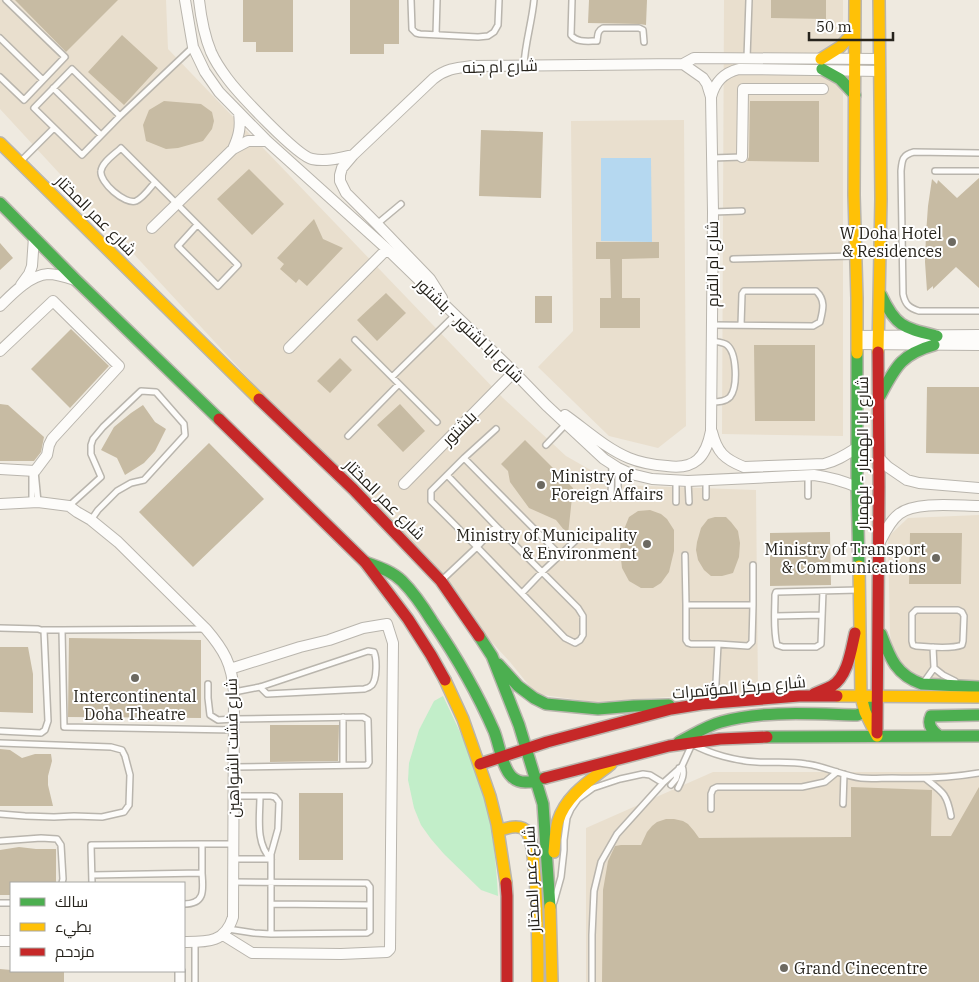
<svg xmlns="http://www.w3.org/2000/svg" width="979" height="982" font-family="'IBM Plex Serif',Cairo,serif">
<rect width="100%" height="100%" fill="#efeae0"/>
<path fill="#e9dfce" d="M0 0H166L168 49 503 398 566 456 617 485 756 490 758 691 594 702 536 694 510 662 0 109Z
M724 0H843V436L722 434Z
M684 120 686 426 658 448 609 436 538 367 573 331 571 121Z
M979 515V688L923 679 893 662 890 633 888 537 908 518Z
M713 772H979V982H586V828Z"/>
<path fill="#c2eec9" d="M443 696C458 727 473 759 483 793 493 827 496 862 498 896L481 890 444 854 431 839 421 825 414 808 408 780 409 763 419 730 434 701Z"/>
<path fill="#b5d8f0" d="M601 158H651L652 242 601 241Z"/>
<path fill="#c7bba3" d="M15 0H118L66 52Z
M243 0H293V52H256V42H243Z
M350 0H399V44H384V54H350Z
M589 0H647L646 25 639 24 588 23Z
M771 0H826V19L771 18Z
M122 35 158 68 124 105 88 72Z
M164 101 201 104 212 112 214 121 212 129 203 141 178 148 166 149 146 141 143 125 149 110Z
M750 101H819V162L747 161 749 157Z
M481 130 543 132 541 198 479 196Z
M249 169 284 204 252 235 217 199Z
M979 178V288L956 267 933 289V286L927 291 925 262 926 234 928 206 932 179 937 184 938 180 957 198Z
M314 219 323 239 343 248 307 286 299 279 296 283 280 269 284 264 277 258Z
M596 242H659V258L622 259V298H640V328H600V298H611L610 259H596Z
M0 243 13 258 0 270Z
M386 293 406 313 377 341 357 320Z
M535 296H552V323H535Z
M71 329 109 366 70 408 31 369Z
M754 345H815V421H755Z
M340 358 352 370 330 393 317 381Z
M927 387H979V454L926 453Z
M0 404 8 405 44 437 41 452 34 461H0Z
M400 404 425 431 403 452 377 425Z
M143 405 155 422 166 429 155 451 144 463 125 475 117 458 101 450 114 427 131 413Z
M525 440 573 488 568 535 556 520 529 508 510 482 508 471 501 464Z
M209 443 264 499 193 567 139 512Z
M650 510 661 514 667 519 674 530V551L669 572 661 583 653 588H641L629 581 622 568 620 551 621 537 629 517 638 511Z
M715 517H726L731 522 738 531 740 543 739 557 733 573 722 576H711L704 570 698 560 696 550 697 542 701 528 708 519Z
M830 532 831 585 770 586V533Z
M910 533H962L961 584H909Z
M69 638 201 640V718L68 717Z
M0 647H28L33 674V713L0 712Z
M270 725H339L338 761 270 762Z
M0 749 10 750 22 758 35 754H51L52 761 48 776V785L53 806H0Z
M851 787 932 790 931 836H951L979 787V982H602L603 890 608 861 615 846 621 845H641L647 832 652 826 657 822 666 819H674L683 821 688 824 694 831 699 838 851 837Z
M299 793H343V860H299Z
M19 847 36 849H56V883H11V895H0V850Z
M0 969 11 970V971H64V982H0Z"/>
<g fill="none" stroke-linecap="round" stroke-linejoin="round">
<g stroke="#b9b5ad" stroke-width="8">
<path id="lane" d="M411 0 412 29 416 33 420 34 478 37 488 36 494 32 498 25 499 0
M572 0 571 35C577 43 588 41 597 41 598 35 597 31 603 28H639L643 30 644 42
M436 35 437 0
M0 38 43 80
M747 58 749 0
M524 65C525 43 532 22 534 0
M72 69 120 116 82 155 34 108Z
M0 77 24 100 65 57 6 0
M53 88 101 135
M120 116 193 47
M979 153 914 152C902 155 902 160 901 171L903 294C905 304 909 308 919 311H979
M712 158 742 157
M20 162 54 128
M935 171H979
M155 182C150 188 143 198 136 201 125 205 99 182 101 171 102 162 115 154 121 148L238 265 218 286 178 246 197 225
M713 212 742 211
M377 224 401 204
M733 259 855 256
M712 325 813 326 820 322C823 310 826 300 816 291H744L742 294 741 325
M355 340 392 377
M712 402C718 402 725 402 730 397 738 387 737 353 727 345 723 342 717 342 712 341
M437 422 392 377 455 315
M348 436 399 384
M546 445 566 424
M464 458 496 429
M618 468V496
M35 471 38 502
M447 475 496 526
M808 476V496
M676 481V502
M688 481 689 502
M611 496 612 464
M706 497V480
M32 502V471
M69 506 101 477 91 454V445L93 439 103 427 141 391 156 392 184 424 185 435 144 480 131 483 117 491 98 510 91 520
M685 555 686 605
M753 565V605
M442 580 477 547 496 526 578 608 583 616V635L580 640 575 643 565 638 477 547 431 501V491L464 458 560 555
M823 591 821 644 816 647H783L777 645C773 629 775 611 775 595L776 592 859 590
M522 593 542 572 575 541
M916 610H958L962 612 964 616 963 641 962 645C952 649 927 647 916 646L913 645 912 641V614Z
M775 616 822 615
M0 628 38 629 44 631 48 721 45 730 41 733 0 731
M206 629 62 630 64 727 234 730
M43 630H62
M934 668 943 675 955 681
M924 682 934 668 933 647
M208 684V698L210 715 218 720 234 719 363 717 368 720 369 762 367 765 234 767
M234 692 260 687 368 651 374 652C377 659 377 679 372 685 369 688 368 688 364 689L267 694 260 687
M715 702 718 644 748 646 752 642 753 605H686V640L688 643 691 644H718
M0 743 111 747 122 750 125 756 130 775 129 805 124 812 102 817 74 816 54 817 25 816 0 814
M343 765V717
M926 779C943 792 947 794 951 816
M671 785 676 779 679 768
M678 788C682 780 685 774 682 766
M234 796H271L275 797 279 802 278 829 271 854V934
M260 796C260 817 255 843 271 859
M843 804 844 774
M711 809V794L713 789 717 787H802L825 782 837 772
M0 841 41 838 57 839 61 845 63 879 62 883
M202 844H233
M233 859H271
M92 875 202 873V844L91 845 92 883
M554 902 561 877 564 850V840L567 818 571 809 578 799 593 788 620 779 643 774 650 775 663 783
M0 903H11
M184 904C206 904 203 889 202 873
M271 904 370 905
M228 929 254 933 271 934 367 933 370 931V887L367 883 233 882
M195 942V982
M178 971V982
M182 971V982
M592 982V935L594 891 601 862 617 834 663 783 682 766 692 744C710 754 736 761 757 762 774 763 790 761 806 764 825 766 843 776 861 778 871 779 882 778 892 778 921 779 950 778 979 773"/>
</g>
<g stroke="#b9b5ad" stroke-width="12">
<path id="street" d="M185 0 193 47 205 72 219 92 267 141 387 249 514 372 546 405 604 459 618 468 631 474 652 479 688 481 814 475C829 477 843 481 857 487
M199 0C201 18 204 35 211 52 215 61 221 70 227 78 238 93 297 156 312 159 326 162 340 158 353 155
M711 97C715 82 723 73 739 69L880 71
M233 149C239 136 241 127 239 113
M742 157 743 89H823
M152 228 233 149 248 141H267
M21 285 29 274 32 266 34 237
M442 298 430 279 377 224 346 193 340 181V175L342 168 353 155 433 79C446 69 455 68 471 66L683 64 694 58 880 59
M0 306C12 294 30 275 48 274 57 274 66 277 75 280
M857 336 979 335
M857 344 979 345
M289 348 387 249
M0 351 53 301 119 366 52 439 49 445 47 455 35 471 0 469
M565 415C585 429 605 448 629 458 641 463 654 465 667 466 695 470 706 457 711 431L713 212 711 97 707 84 703 78 683 64
M712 432C717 452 724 459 744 467L824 464C837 461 847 454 858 447
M879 458 888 467 907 480 919 483 979 488
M404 484 514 372
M0 504 38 502 69 506 77 512 91 520 118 542 206 629C224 650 232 664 234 692L233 917C225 943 207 942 184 942
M880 542C885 532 890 521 899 514 916 501 958 506 979 506
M223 935 252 953 341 954 387 952 390 949 393 643 387 624 363 628 329 640 300 647 230 669
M0 941H11"/>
</g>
<g stroke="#b9b5ad" stroke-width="14">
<path id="fast" d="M822 69 840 79 855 95
M0 203 76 280 219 419
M881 295C896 327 904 328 937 336
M857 353V487L859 566
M880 396C895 368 901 354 934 345
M365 562C378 567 392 571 402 581 413 592 424 608 432 621 456 656 477 692 494 731 499 743 502 768 512 777 522 786 533 781 545 778
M881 634C890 658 896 675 922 684L979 687
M479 636 492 656 519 725 543 804 550 907
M498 664 518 686 534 698 546 704 598 709 634 706 669 705
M939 736C932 731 927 725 931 716L979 715
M767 737 979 736
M679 742C693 735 706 726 721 722 761 710 815 714 857 715L865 712 872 706"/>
</g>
<g stroke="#b9b5ad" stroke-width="14">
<path id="slow" d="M855 0 854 195 857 298V353
M821 59 840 47 855 31
M0 143 259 399
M878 352 881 199 879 0
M859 566 861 697 865 712 877 736
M445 680 463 719 490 796 497 824 506 883
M837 696 979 697
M498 831C506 828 521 823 527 832 533 841 533 856 534 866 538 905 538 943 538 982
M554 852C555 842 555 831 558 821 566 795 591 780 611 764
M550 907 552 982"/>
</g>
<g stroke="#b9b5ad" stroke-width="14">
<path id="jam" d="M259 399 353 489 441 581 479 636
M219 419 365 562 408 619 431 655 445 680
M814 694C820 691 826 689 832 686 848 676 851 650 855 633
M877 733 879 487 878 352
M480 764 547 742 671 709 702 704 799 696H837
M545 778 669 746 720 739 767 737
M506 883 507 896V982"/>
</g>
<use href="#lane" stroke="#fdfcfa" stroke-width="5"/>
<use href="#street" stroke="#fdfcfa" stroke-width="10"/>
<use href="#fast" stroke="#4caf50" stroke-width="11"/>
<use href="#slow" stroke="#ffc107" stroke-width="11"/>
<use href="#jam" stroke="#c62828" stroke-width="11"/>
</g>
<g fill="#6c6961" stroke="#fff" stroke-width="2">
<circle cx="952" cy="242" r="5"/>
<circle cx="541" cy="485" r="5"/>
<circle cx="647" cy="544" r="5"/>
<circle cx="936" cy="558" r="5"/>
<circle cx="135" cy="678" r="5"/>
<circle cx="784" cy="968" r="5"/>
</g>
<g text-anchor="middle" stroke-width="4" stroke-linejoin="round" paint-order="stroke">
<g font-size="16" fill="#26231c" stroke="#fff">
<text transform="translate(500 66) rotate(-2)" y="6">شارع ام جنه</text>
<text transform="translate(96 215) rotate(45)" y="6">شارع عمر المختار</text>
<text transform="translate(712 264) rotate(-90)" y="6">شارع ام القرم</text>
<text transform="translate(470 330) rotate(44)" y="6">شارع ابا لشتور - بلشتور</text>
<text transform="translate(459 428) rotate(-45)" y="6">بلشتور</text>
<text transform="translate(862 453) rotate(-90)" y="6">شارع ابا الهمبار - بلهمبار</text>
<text transform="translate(385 499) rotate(45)" y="6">شارع عمر المختار</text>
<text transform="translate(739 687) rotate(-5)" y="6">شارع مركز المؤتمرات</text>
<text transform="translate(232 748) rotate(-91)" y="6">شارع فشت الشواهين</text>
<text transform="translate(531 879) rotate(-93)" y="6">شارع عمر المختار</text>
</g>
<g font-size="16" fill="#26231c" stroke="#fff" text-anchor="end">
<text x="942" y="239">W Doha Hotel<tspan x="942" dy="18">&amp; Residences</tspan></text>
<text x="551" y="482" text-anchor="start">Ministry of<tspan x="551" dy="18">Foreign Affairs</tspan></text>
<text x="637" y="541">Ministry of Municipality<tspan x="637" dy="18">&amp; Environment</tspan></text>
<text x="926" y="555">Ministry of Transport<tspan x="926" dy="18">&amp; Communications</tspan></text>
<text x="135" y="702" text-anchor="middle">Intercontinental<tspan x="135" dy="18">Doha Theatre</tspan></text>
<text x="794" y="974" text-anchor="start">Grand Cinecentre</text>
</g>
</g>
<rect x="10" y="882" width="175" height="90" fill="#ffffff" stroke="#a8a7a4"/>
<rect x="20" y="898" width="25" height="8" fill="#4caf50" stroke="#a8a7a4"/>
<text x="55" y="907" font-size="15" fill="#26231c">سالك</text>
<rect x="20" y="923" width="25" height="8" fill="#ffc107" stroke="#a8a7a4"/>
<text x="55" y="932" font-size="15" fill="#26231c">بطيء</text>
<rect x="20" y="948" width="25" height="8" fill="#c62828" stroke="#a8a7a4"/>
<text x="55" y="957" font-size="15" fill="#26231c">مزدحم</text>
<path d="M809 32v8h84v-8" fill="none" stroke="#26231c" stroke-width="2.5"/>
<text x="816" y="32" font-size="15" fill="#26231c" stroke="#ffffff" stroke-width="4" paint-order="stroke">50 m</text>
</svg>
